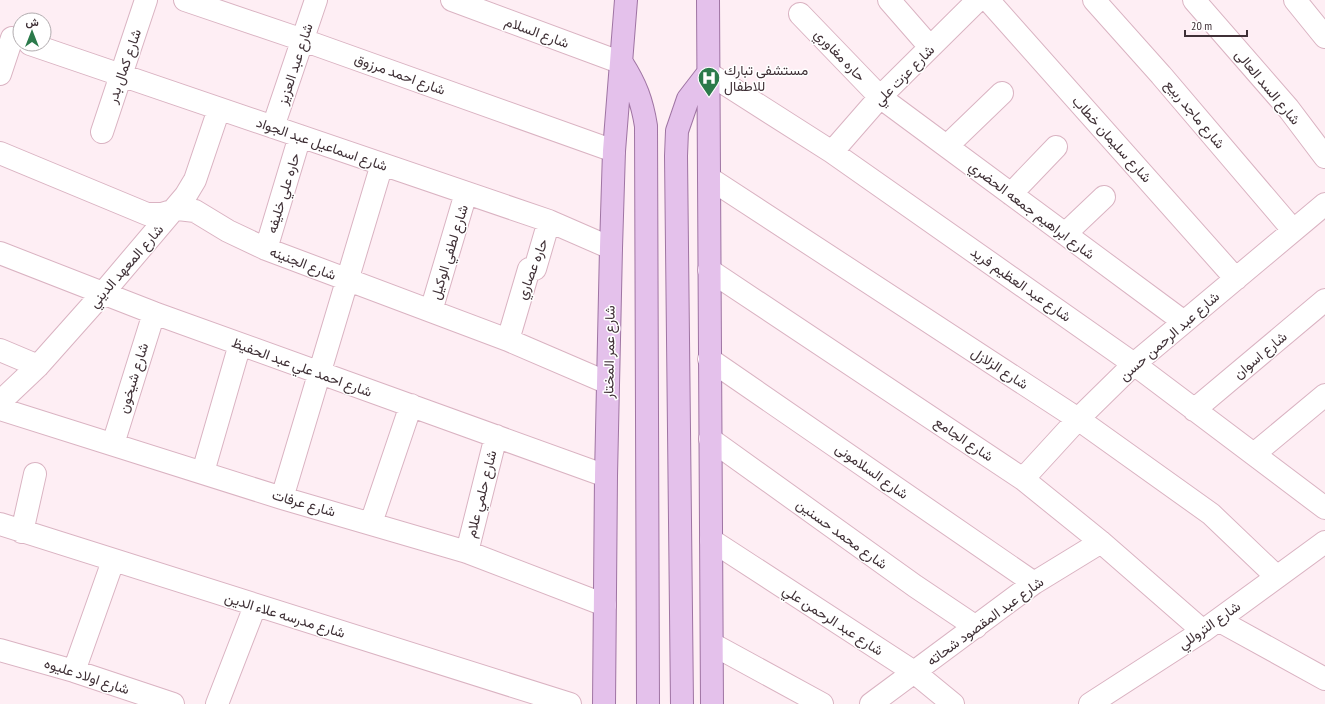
<svg xmlns="http://www.w3.org/2000/svg" width="1325" height="704" font-family="'PT Sans Narrow',Vazirmatn,sans-serif">
<rect width="100%" height="100%" fill="#feeef4"/>
<g fill="none" stroke-linecap="round" stroke-linejoin="round">
<g stroke="#dab3c2" stroke-width="24">
<path id="minor" d="M185 0 303 40 614 151
M452 0 622 63
M889 0 930 47
M988 0 1236 279
M1094 0 1161 75 1293 230
M1194 0 1288 108 1325 157
M1295 0 1325 37
M800 14 880 97 1184 322
M30 44 549 221 611 248
M708 73 832 152 1134 364 1325 508
M0 74 12 38
M273 127 316 0
M102 132 146 0
M947 146 1002 93
M832 152 880 97 978 0
M0 153 147 214H162L178 209 195 211 228 231 266 249 508 340 608 383
M709 178 1078 419 1211 514 1277 577
M1011 194 1056 147
M1065 234 1104 197
M266 249 300 136
M0 253 154 313 606 476
M709 270 1023 479 1101 542 1203 631
M431 311 466 193
M508 340 529 269H535L549 221
M0 350 38 366
M709 359 1034 583
M0 402 38 366 103 293 186 195 195 180 219 109
M0 409 282 498 467 552 605 605
M1194 410 1325 300
M710 439 915 586 976 627
M113 444 154 313
M1254 454 1325 395
M203 472 240 344
M1023 479 1078 419 1134 364 1325 204
M282 498 382 164
M371 523 411 405
M0 524 570 704
M22 532 35 474
M711 540 914 672 953 704
M467 552 496 436
M1218 620 1325 679
M712 644 822 704
M0 650 74 671 173 704
M74 671 113 561
M217 704 255 606
M871 704 1034 583 1101 542
M1090 704 1203 631 1325 542"/>
</g>
<g stroke="#9f74a3" stroke-width="24">
<path id="major" d="M708 0 712 704
M622 63C636 85 642 101 646 126L648 704
M604 704 606 476 611 248 614 151 626 0
M682 704 676 156 677 131 688 99 708 73"/>
</g>
<use href="#minor" stroke="#fff" stroke-width="22"/>
<use href="#major" stroke="#e4c1eb" stroke-width="22"/>
</g>
<defs>
<g id="hospital-pin" transform="scale(1.15)"><path d="M0 17L-7.5 6A9.5 9.5 0 1 1 7.5 6Z" fill="#2b7a4b" stroke="#fff"/><path d="M-5-5h3v3.5h4V-5h3V5h-3V1.5h-4V5h-3Z" fill="#fff"/></g>
</defs>
<g fill-rule="evenodd">
<use href="#hospital-pin" x="709" y="78"/>
</g>
<g text-anchor="middle" stroke-width="3" stroke-linejoin="round" paint-order="stroke">
<g font-size="14" fill="#3f3036" stroke="#fff">
<text transform="translate(537 32) rotate(20)" y="5">شارع السلام</text>
<text transform="translate(840 55) rotate(46)" y="5">حاره مغاوري</text>
<text transform="translate(295 64) rotate(-72)" y="5">شارع عبد العزيز</text>
<text transform="translate(124 66) rotate(-71)" y="5">شارع كمال بدر</text>
<text transform="translate(400 74) rotate(20)" y="5">شارع احمد مرزوق</text>
<text transform="translate(904 75) rotate(-45)" y="5">شارع عزت علي</text>
<text transform="translate(1268 87) rotate(50)" y="5">شارع السد العالى</text>
<text transform="translate(1195 114) rotate(50)" y="5">شارع ماجد ربيع</text>
<text transform="translate(1112 139) rotate(48)" y="5">شارع سليمان خطاب</text>
<text transform="translate(322 144) rotate(19)" y="5">شارع اسماعيل عبد الجواد</text>
<text transform="translate(283 193) rotate(-73)" y="5">حاره علي خليفه</text>
<text transform="translate(1032 210) rotate(37)" y="5">شارع ابراهيم جمعه الحضري</text>
<text transform="translate(449 252) rotate(-73)" y="5">شارع لطفي الوكيل</text>
<text transform="translate(303 263) rotate(21)" y="5">شارع الجنينه</text>
<text transform="translate(126 266) rotate(-49)" y="5">شارع المعهد الديني</text>
<text transform="translate(532 269) rotate(-69)" y="5">حاره عصاري</text>
<text transform="translate(1021 284) rotate(35)" y="5">شارع عبد العظيم فريد</text>
<text transform="translate(1169 336) rotate(-41)" y="5">شارع عبد الرحمن حسن</text>
<text transform="translate(609 352) rotate(-89)" y="5">شارع عمر المختار</text>
<text transform="translate(1260 355) rotate(-40)" y="5">شارع اسوان</text>
<text transform="translate(302 367) rotate(20)" y="5">شارع احمد علي عبد الحفيظ</text>
<text transform="translate(1000 368) rotate(33)" y="5">شارع الزلازل</text>
<text transform="translate(133 378) rotate(-73)" y="5">شارع شيخون</text>
<text transform="translate(964 439) rotate(34)" y="5">شارع الجامع</text>
<text transform="translate(872 471) rotate(35)" y="5">شارع السلامونى</text>
<text transform="translate(481 494) rotate(-76)" y="5">شارع حلمي علام</text>
<text transform="translate(304 503) rotate(16)" y="5">شارع عرفات</text>
<text transform="translate(842 534) rotate(36)" y="5">شارع محمد حسنين</text>
<text transform="translate(285 615) rotate(17)" y="5">شارع مدرسه علاء الدين</text>
<text transform="translate(833 620) rotate(33)" y="5">شارع عبد الرحمن علي</text>
<text transform="translate(985 621) rotate(-36)" y="5">شارع عبد المقصود شحاته</text>
<text transform="translate(1209 625) rotate(-35)" y="5">شارع التروللي</text>
<text transform="translate(87 676) rotate(18)" y="5">شارع اولاد عليوه</text>
</g>
<g font-size="14" fill="#3f3036" stroke="#fff" text-anchor="start">
<text x="724" y="75">مستشفى تبارك<tspan x="724" dy="16">للاطفال</tspan></text>
</g>
</g>
<g transform="translate(32 32)"><circle r="19" fill="#ffffff" stroke="#b2acaf"/>
<path d="M0-3L7 15L0 10L-7 15Z" fill="#2b7a4b"/>
<text y="-6" font-size="11" font-weight="bold" text-anchor="middle" fill="#3f3036">ش</text>
</g>
<path d="M1185 30v6h62v-6" fill="none" stroke="#3f3036" stroke-width="2"/>
<text x="1191" y="30" font-size="12" fill="#3f3036" stroke="#ffffff" stroke-width="3" paint-order="stroke">20 m</text>
</svg>
